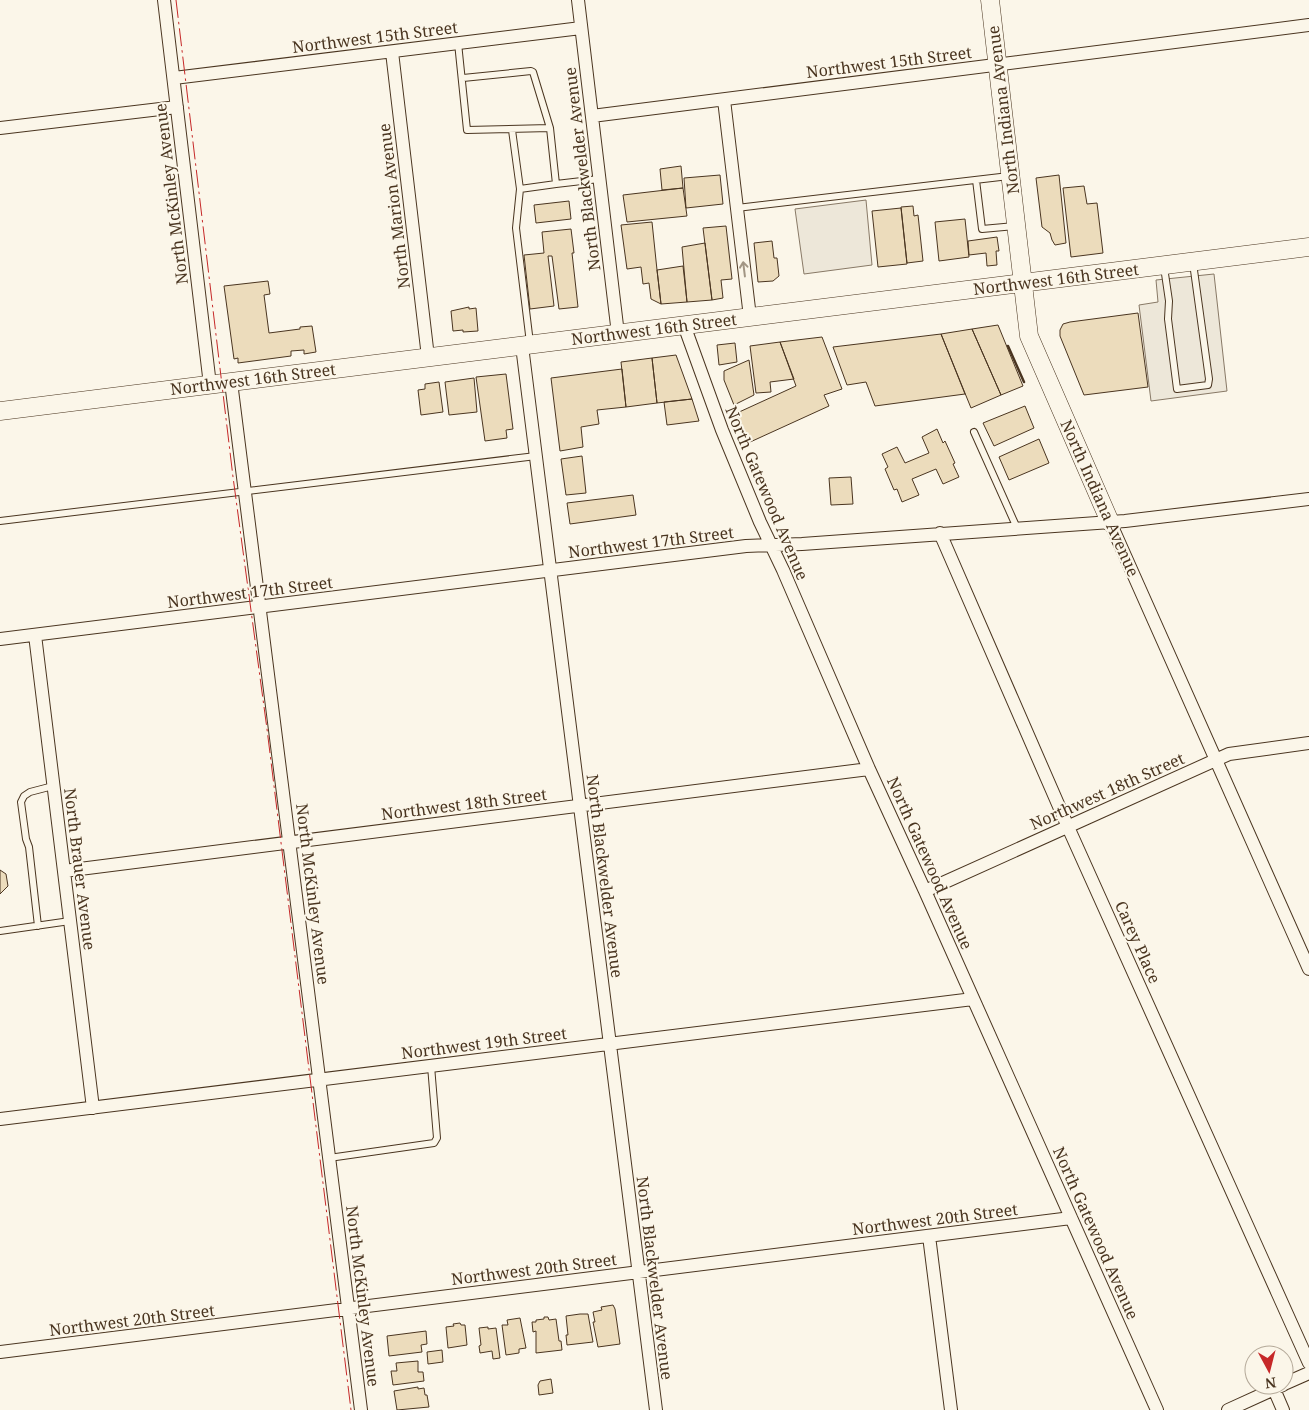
<svg xmlns="http://www.w3.org/2000/svg" width="1309" height="1410" font-family="'Noto Serif',serif">
<rect width="100%" height="100%" fill="#fbf6e9"/>
<path fill="#ede7d9" stroke="#887966" d="M866 200 872 265 804 274 795 209Z
M1214 274 1227 391 1151 401 1139 305 1158 302 1156 280Z"/>
<path fill="#ecdcbc" stroke="#4a3520" d="M681 166 683 188 662 190 660 169Z
M720 175 723 204 686 208 684 178Z
M1059 175 1066 243 1055 245 1052 240 1050 233 1042 227 1036 178Z
M1084 186 1087 204 1097 203 1103 253 1071 257 1063 188Z
M683 188 687 216 627 222 623 195Z
M569 201 571 219 536 223 534 205Z
M913 206 914 216 918 215 923 261 907 263 901 207Z
M901 208 907 264 878 267 872 211Z
M965 219 969 257 939 261 935 222Z
M652 222 657 270 661 304 651 299 649 283 643 284 641 267 627 269 621 225Z
M726 226 732 279 721 280 723 298 712 300 703 228Z
M571 229 574 253H572L578 307 559 309 552 256H548L554 306 530 309 524 255 544 253 542 232Z
M997 237 999 251H996L997 265 987 266 986 253 969 255 968 241Z
M772 241 774 258H777L779 276 773 281 758 282 754 243Z
M705 243 712 300 687 302 682 247Z
M683 266 687 302 661 304 657 270Z
M268 281 270 294 264 295 269 333 300 329V327L312 326 316 352 304 354V350L291 351V356L238 363V358L234 359 224 286Z
M469 307V309L476 308 478 331 463 332V330L453 331 451 311Z
M1138 313 1148 387 1084 395 1060 336V330L1063 324 1070 322Z
M998 325 1023 386 1001 395 972 329Z
M972 329 1001 395 971 408 941 334Z
M941 334 965 394 875 406 866 382 847 385 833 347Z
M822 337 842 389 824 395 829 406 748 443 737 413 796 386 780 342Z
M780 342 794 379 770 382 771 392 756 393 750 346Z
M735 343 737 362 719 365 717 345Z
M676 355 692 399 657 403 652 358Z
M652 358 657 403 626 407 621 362Z
M749 360 754 395 734 405 724 380V371Z
M622 369 626 407 597 410 599 424 581 427 583 447 560 451 551 378Z
M506 374 513 429 506 430 507 438 485 441 476 377Z
M474 378 477 412 449 415 445 382Z
M439 382 443 412 421 415 418 390 425 389V384Z
M692 399 699 421 667 425 664 402Z
M1025 406 1034 428 994 446 983 423Z
M937 429 943 443 945 441 955 463 953 464 959 477 943 484 936 469 912 479 919 495 902 502 897 489 894 490 885 469 888 467 882 454 897 447 905 463 929 453 922 437Z
M1039 439 1049 463 1009 480 999 457Z
M582 456 586 493 566 495 561 459Z
M851 477 853 504 831 505 829 478Z
M633 495 636 515 570 524 567 503Z
M0 870 6 874 8 886 0 894Z
M613 1305 615 1309 620 1344 598 1347 593 1322H595L593 1312 602 1310 601 1307Z
M580 1314H588L593 1342 567 1345 566 1335H568L566 1316Z
M544 1317H548L549 1320 556 1319 559 1341H561L562 1350 536 1353V1331L533 1332 532 1322H536V1320L544 1319Z
M520 1318 526 1348 519 1349V1353L506 1355 502 1325H508L507 1320Z
M460 1323 461 1325H465L467 1345 448 1348 446 1327 454 1326 453 1324Z
M488 1327V1329L496 1328 500 1358 493 1359 492 1351 480 1353 479 1346 481 1345 479 1328Z
M426 1331 427 1344 421 1345 422 1352 389 1356 387 1336Z
M442 1350 443 1362 428 1364 427 1352Z
M418 1361V1372H423L424 1381 393 1385 391 1371H397L396 1363Z
M551 1379 553 1393 539 1395 538 1385 540 1381Z
M418 1387V1389L424 1388 425 1395H427L429 1407 397 1410 394 1391Z"/>
<g fill="none" stroke-linecap="round" stroke-linejoin="round">
<g stroke="#4a3520" stroke-width="8">
<path id="lane" d="M458 43 467 130 550 128 556 184 599 179
M463 78 531 71 533 72 550 128
M512 130 520 189 516 228 530 343
M976 180 982 229 1015 226
M520 189 556 184
M737 208 1009 176
M1164 267 1169 301 1168 319 1177 389 1208 385 1209 379 1193 263
M974 432 1017 528
M0 521 536 456
M38 926 29 847 26 839 21 802 24 796 30 792 53 786
M0 931 70 921
M329 1158 434 1143 437 1138 431 1066"/>
</g>
<g stroke="#4a3520" stroke-width="14">
<path id="street" d="M164 0 210 385
M578 0 618 334
M392 52 428 357
M174 78 581 28
M724 100 750 317
M592 116 1309 25
M0 128 177 107
M684 325 722 430 760 522 783 570 869 769 925 891 1157 1410
M522 346 656 1410
M231 382 361 1410
M1110 522 1309 969
M940 533 1068 827 1309 1363
M35 635 93 1108
M0 639 746 546 802 544 1125 521 1309 499
M64 871 869 769
M925 891 1229 754 1309 743
M0 1119 973 999
M929 1236 951 1410
M0 1352 1071 1218
M1284 1384 1309 1373
M1274 1389 1283 1410
M1228 1410 1283 1385"/>
</g>
<g stroke="#4a3520" stroke-width="19">
<path id="secondary" d="M990 0 1029 336 1110 522
M0 411 1309 247"/>
</g>
<use href="#lane" stroke="#fbf6e9" stroke-width="6"/>
<use href="#street" stroke="#fbf6e9" stroke-width="12"/>
<use href="#secondary" stroke="#fbf6e9" stroke-width="18"/>
<path stroke="#4a3520" stroke-width="2.5" d="M1008 346 1024 382"/>
<path stroke="#c62828" stroke-width="1" stroke-dasharray="18 4 2.5 4" stroke-linecap="butt" d="M176 0 233 477 267 729 351 1410"/>
</g>
<defs><path id="oneway-shaft" d="M-6 0H5M1.5-3L5.5 0L1.5 3" fill="none" stroke-width="1.6" stroke-linecap="round" stroke-linejoin="round" transform="scale(1.25)"/></defs>
<use stroke="#a29684" href="#oneway-shaft" transform="translate(744 269) rotate(-97)"/>
<g text-anchor="middle" stroke-width="4" stroke-linejoin="round" paint-order="stroke">
<g font-size="16" fill="#4a3520" stroke="#fbf6e9">
<text transform="translate(375 37) rotate(-7)" y="6">Northwest 15th Street</text>
<text transform="translate(889 62) rotate(-7)" y="6">Northwest 15th Street</text>
<text transform="translate(1003 110) rotate(-97)" y="6">North Indiana Avenue</text>
<text transform="translate(582 169) rotate(-97)" y="6">North Blackwelder Avenue</text>
<text transform="translate(171 194) rotate(-97)" y="6">North McKinley Avenue</text>
<text transform="translate(394 206) rotate(-97)" y="6">North Marion Avenue</text>
<text transform="translate(1056 279) rotate(-7)" y="6">Northwest 16th Street</text>
<text transform="translate(654 329) rotate(-7)" y="6">Northwest 16th Street</text>
<text transform="translate(253 379) rotate(-7)" y="6">Northwest 16th Street</text>
<text transform="translate(767 493) rotate(67)" y="6">North Gatewood Avenue</text>
<text transform="translate(1100 498) rotate(66)" y="6">North Indiana Avenue</text>
<text transform="translate(651 542) rotate(-7)" y="6">Northwest 17th Street</text>
<text transform="translate(250 592) rotate(-7)" y="6">Northwest 17th Street</text>
<text transform="translate(1107 791) rotate(-24)" y="6">Northwest 18th Street</text>
<text transform="translate(464 804) rotate(-7)" y="6">Northwest 18th Street</text>
<text transform="translate(930 863) rotate(66)" y="6">North Gatewood Avenue</text>
<text transform="translate(80 869) rotate(83)" y="6">North Brauer Avenue</text>
<text transform="translate(605 876) rotate(83)" y="6">North Blackwelder Avenue</text>
<text transform="translate(313 894) rotate(83)" y="6">North McKinley Avenue</text>
<text transform="translate(1138 942) rotate(66)" y="6">Carey Place</text>
<text transform="translate(484 1043) rotate(-7)" y="6">Northwest 19th Street</text>
<text transform="translate(935 1219) rotate(-7)" y="6">Northwest 20th Street</text>
<text transform="translate(1096 1233) rotate(66)" y="6">North Gatewood Avenue</text>
<text transform="translate(534 1269) rotate(-7)" y="6">Northwest 20th Street</text>
<text transform="translate(655 1278) rotate(83)" y="6">North Blackwelder Avenue</text>
<text transform="translate(363 1296) rotate(83)" y="6">North McKinley Avenue</text>
<text transform="translate(132 1320) rotate(-7)" y="6">Northwest 20th Street</text>
</g>
</g>
<g transform="translate(1269 1370) rotate(173)"><circle r="24" fill="#fbf6e9" stroke="#b4a999"/>
<path d="M0-4L9 19L0 12L-9 19Z" fill="#c62828"/>
<text y="-8" font-size="14" font-weight="bold" text-anchor="middle" fill="#4a3520">N</text>
</g>
</svg>
